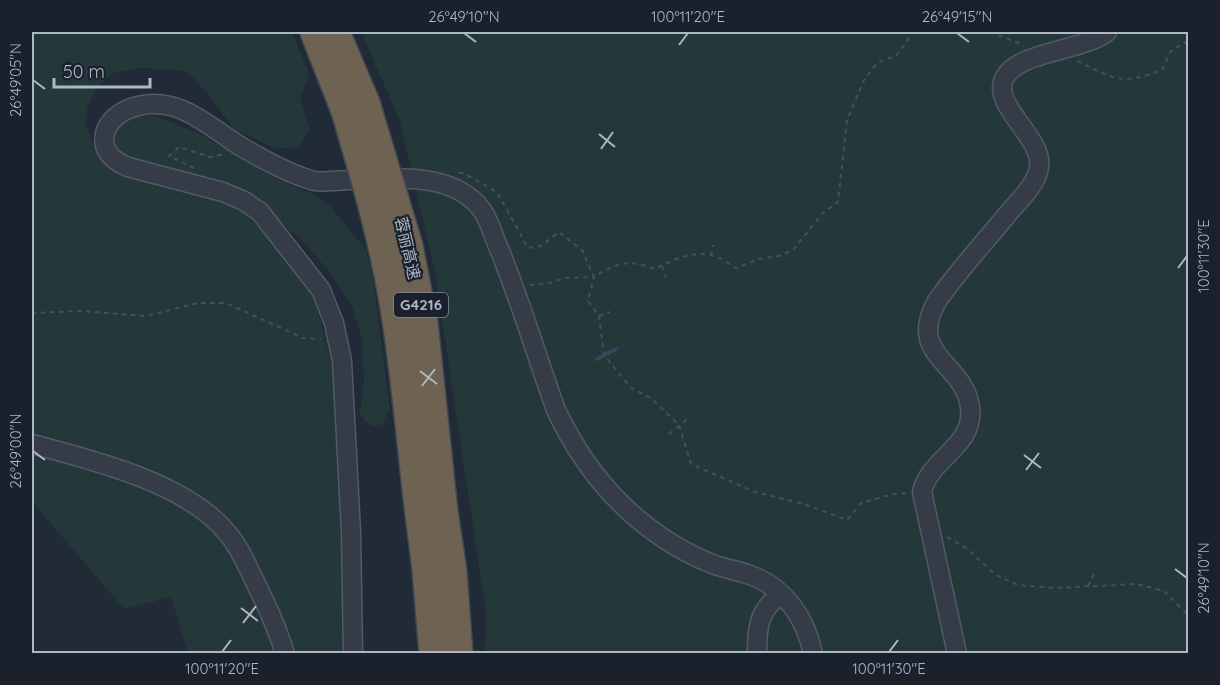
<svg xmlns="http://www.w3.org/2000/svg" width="1220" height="685" font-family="Quicksand,'Noto Sans SC',sans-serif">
<rect width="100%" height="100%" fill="#212a37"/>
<path fill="#24383a" d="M32 32H292L309 73 300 99 310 130 299 147 276 149 233 128 211 98 187 71 141 68 113 73 97 87 87 108 86 126 94 145 110 166 137 179 220 200 245 214 266 234 304 278 318 312 335 377 341 543 343 653H188L171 597 124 609 34 504 32 505Z
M361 32H1188V653H485L486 613 435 272 399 118Z
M137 116H154L196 132 261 170 292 186 313 194 331 207 366 250 373 278 390 410 382 424 372 427 360 415 364 381 362 340 353 309 332 275 301 239 261 206 124 157C116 145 113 139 116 125L126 119Z"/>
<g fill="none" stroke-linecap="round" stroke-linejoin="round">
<path stroke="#35465e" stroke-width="4" d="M597 359 616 349"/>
<g stroke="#525a66" stroke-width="21">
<path id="minor" d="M32 444C92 460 188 483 228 534 241 549 248 568 257 586 268 608 278 630 285 654
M353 654 351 532 342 361 334 323 321 290 260 212 244 201 223 192 128 167C89 152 102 114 138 106 179 96 208 126 240 146 262 159 289 174 314 181 324 183 339 180 350 180 392 178 453 171 482 210 490 221 494 239 500 251 521 303 537 357 556 410 580 461 615 506 663 538 679 549 697 558 715 565 727 569 739 571 750 575 785 587 806 619 813 654
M757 654C757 627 758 611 781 594
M957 654 922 492C930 457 975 447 970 407 964 362 906 356 937 301 958 271 983 244 1006 216 1017 202 1037 185 1039 167 1044 138 989 104 1005 77 1020 51 1083 51 1107 32"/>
</g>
<g stroke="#3f4753" stroke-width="30">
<path id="highway" d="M314 32 345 111
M336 32 366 103
M444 512 453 572 459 654
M419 514 426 569 433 654"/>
</g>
<path stroke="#415356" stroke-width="2" stroke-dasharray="4.5 4.5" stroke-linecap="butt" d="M990 32 1024 45
M1077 61C1116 79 1119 86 1162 70L1170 52 1185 42 1188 46
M194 168 169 156 179 147 210 157 224 154
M459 173H463L497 192 528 248 541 246 559 232 582 250 594 277C618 262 629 259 655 269 673 259 699 248 719 258 725 260 730 265 736 268L759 259 779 256 793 250 823 213 838 202 847 120 864 80 878 62 896 56 913 32
M711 256 713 245
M662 266 666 277
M530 285 549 283 565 278 594 277 588 301 599 316 604 355 630 387 652 399 679 425 691 464 755 492 804 504 847 520 861 503 893 494 908 493
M32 313 81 311 146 316 198 303H226L303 338 321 339
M599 316 610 312
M669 434 689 418
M947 537 966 548 996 575 1018 585 1054 588 1137 584 1164 591 1188 615
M1088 586 1095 572"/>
<use href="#minor" stroke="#353c48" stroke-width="18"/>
<use href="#highway" stroke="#6e6352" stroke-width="27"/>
<g stroke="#3f4753" stroke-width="30" stroke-linecap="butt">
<path id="highway-bridge" d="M366 103 409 246 424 323 444 512
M345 111C363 172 381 233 392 296 405 368 410 442 419 514"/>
</g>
<use href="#highway-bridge" stroke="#6e6352" stroke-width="27"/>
</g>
<path fill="none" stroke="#afb7c5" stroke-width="2" d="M464 33 476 42M957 33 969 42M679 45 688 33M33 80 45 89M599 134 615 147M601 149 613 132M1178 268 1187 256M420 371 437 384M422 386 435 369M33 451 45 460M1024 455 1041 468M1026 470 1039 453M1175 569 1187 578M241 608 258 621M243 623 256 606M222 652 231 640M889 652 898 640"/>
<g text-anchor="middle" stroke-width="4.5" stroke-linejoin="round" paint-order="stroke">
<rect fill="#1a212d" stroke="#828a97" stroke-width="1.5" x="394" y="293" width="54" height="24" rx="4.5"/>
<g font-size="15" font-weight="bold" fill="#afb7c5">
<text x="421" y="310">G4216</text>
</g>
<g font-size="16" fill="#afb7c5" stroke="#1a212d">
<text transform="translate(408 248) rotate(77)" y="6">蓉丽高速</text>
</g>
</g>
<rect width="1220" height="685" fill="none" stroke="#1a212d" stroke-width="66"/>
<path d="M54 78v9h96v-9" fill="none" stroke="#afb7c5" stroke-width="3"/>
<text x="63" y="78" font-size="18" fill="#afb7c5" stroke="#1a212d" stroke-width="4.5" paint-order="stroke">50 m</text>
<rect x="33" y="33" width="1154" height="619" fill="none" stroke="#afb7c5" stroke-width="2"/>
<g font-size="15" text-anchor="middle" fill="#afb7c5">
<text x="464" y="22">26°49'10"N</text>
<text x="688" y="22">100°11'20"E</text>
<text x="957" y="22">26°49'15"N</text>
<text transform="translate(16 80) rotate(-90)" y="5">26°49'05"N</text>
<text transform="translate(1204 256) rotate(-90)" y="5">100°11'30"E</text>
<text transform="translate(16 451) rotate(-90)" y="5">26°49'00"N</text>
<text transform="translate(1204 578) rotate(-90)" y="5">26°49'10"N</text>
<text x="222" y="674">100°11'20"E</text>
<text x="889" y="674">100°11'30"E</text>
</g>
</svg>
